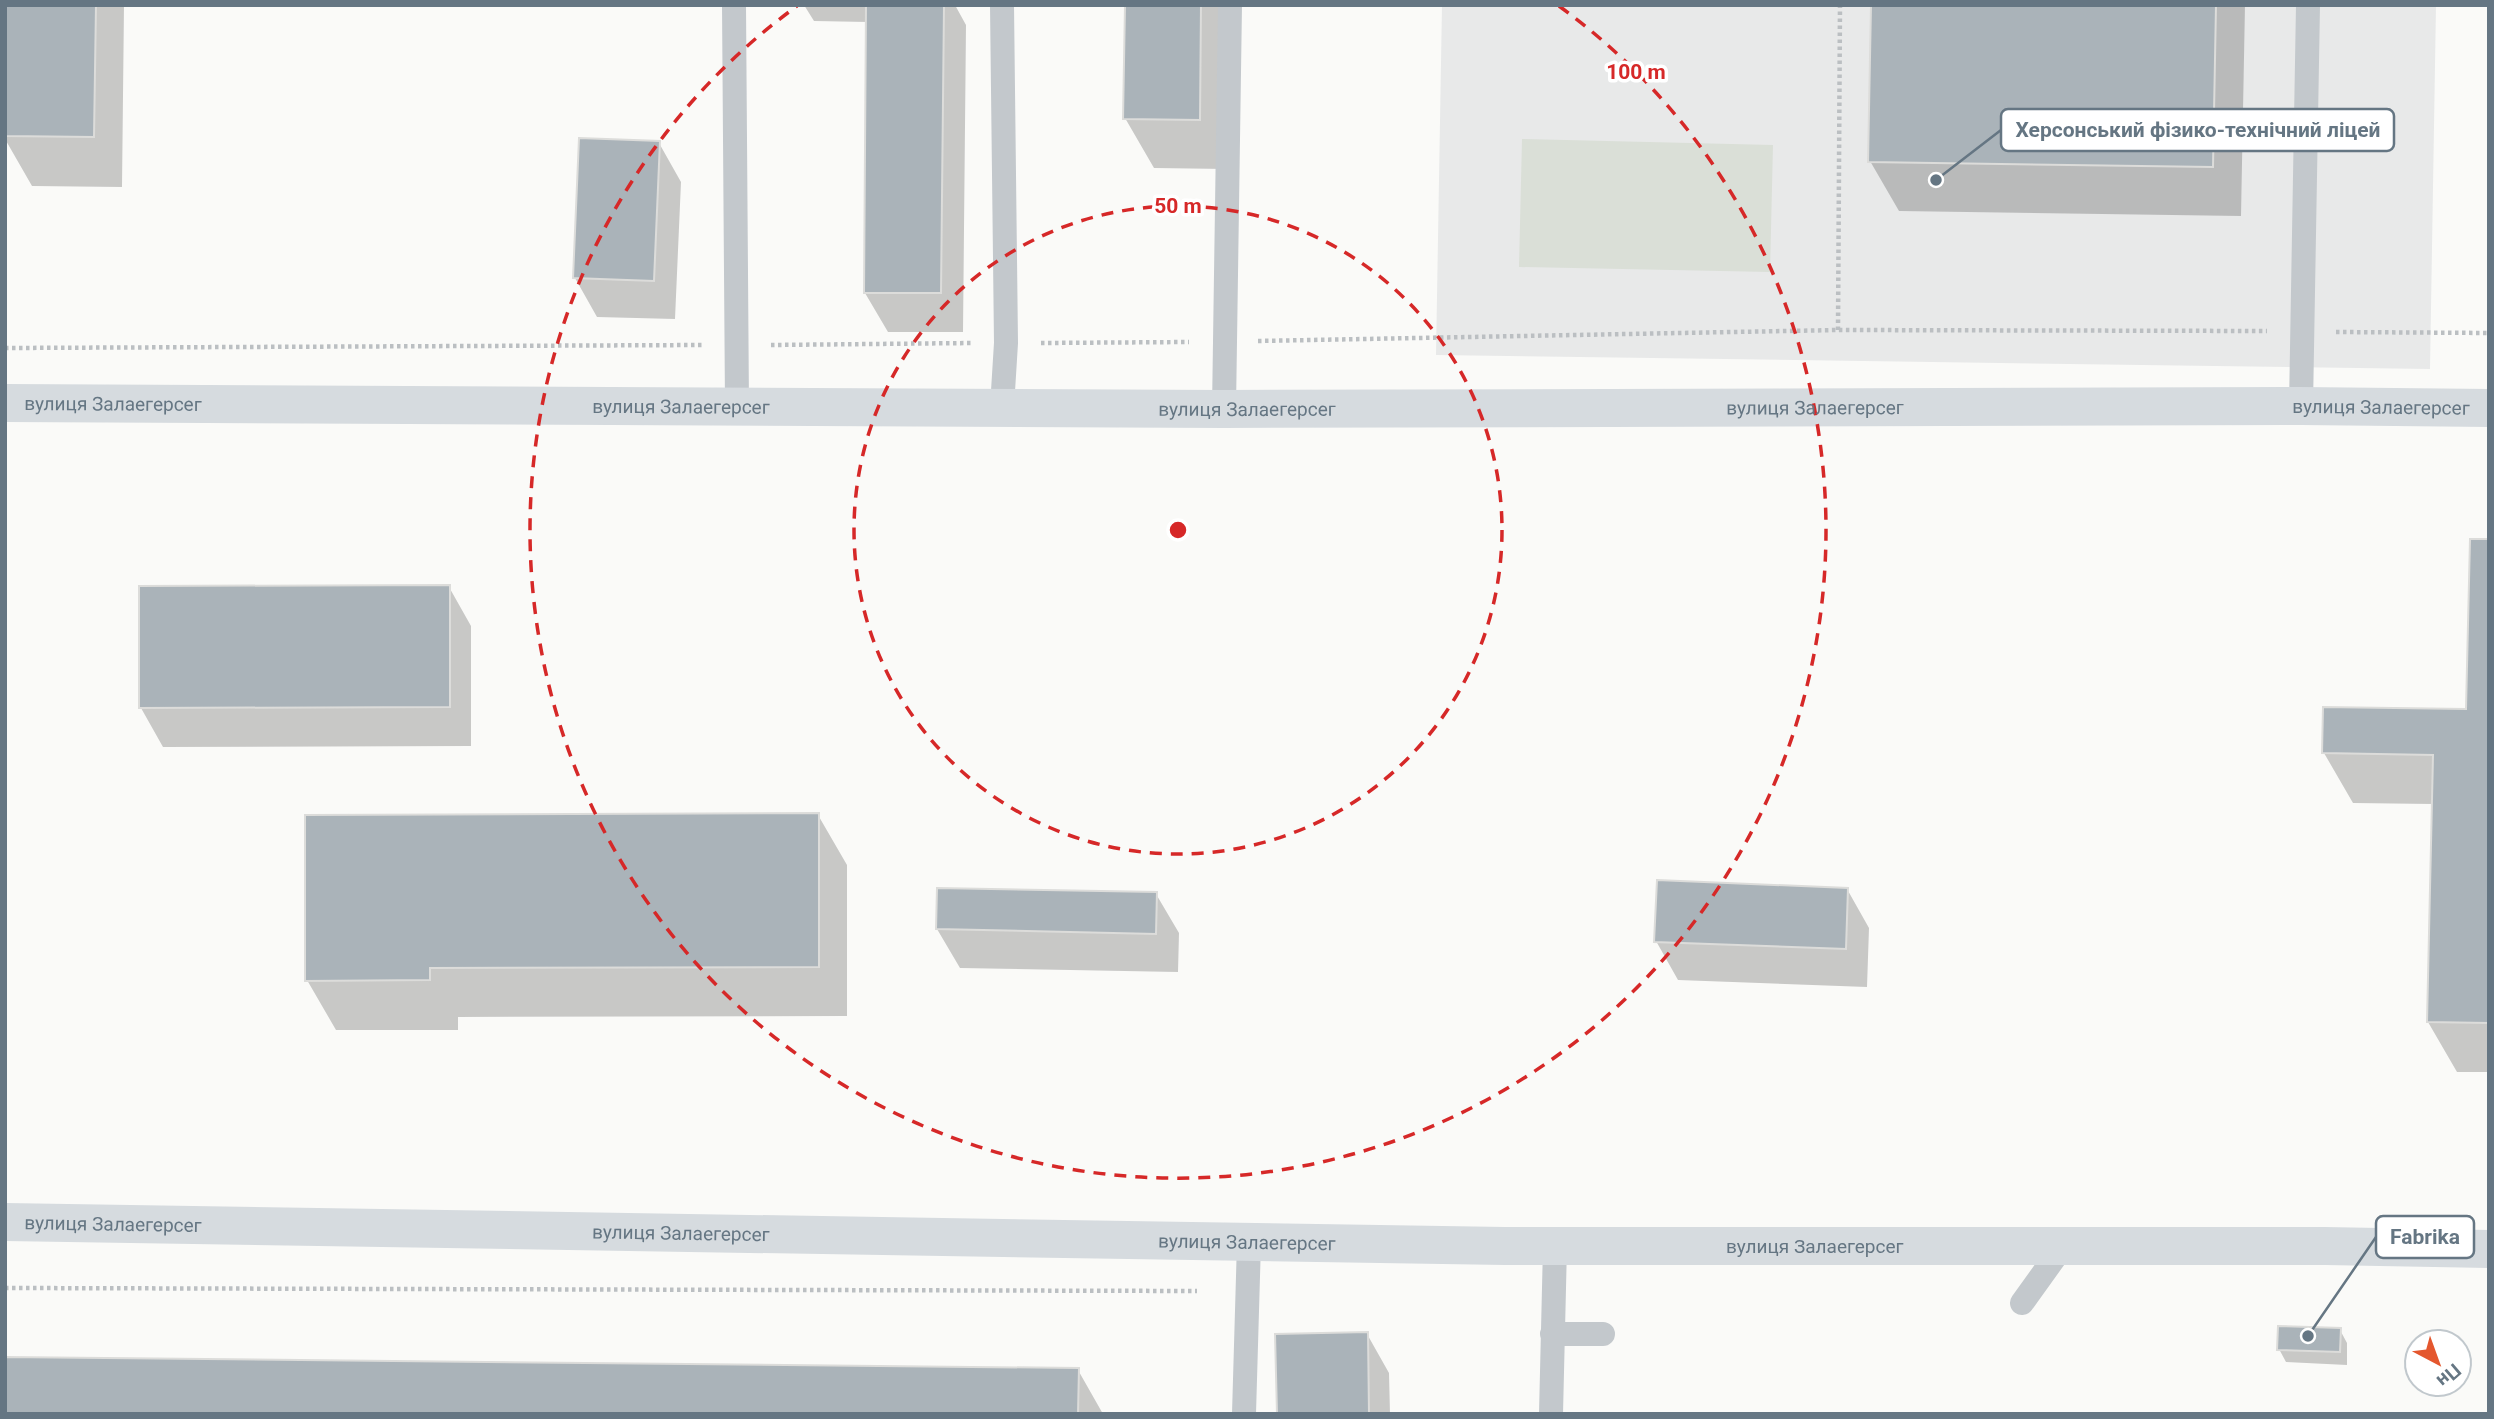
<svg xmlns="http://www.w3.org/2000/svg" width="2494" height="1419" font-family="Roboto,sans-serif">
<rect width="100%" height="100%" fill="#fafaf8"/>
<path fill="#e8e9e9" d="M1442 5H2436L2430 369 1436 355Z"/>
<path fill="#dadfd7" d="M1522 139 1773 145 1770 272 1519 267Z"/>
<path fill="#0003" d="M5 5H124L122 187 32 186 5 139Z
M804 5H955L966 25 963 332H888L865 293 868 22 814 21Z
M1126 5H1229L1227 169 1154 168 1125 118Z
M1873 5H2245L2241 216 1899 211 1870 161Z
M659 143 681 182 675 319 597 317 575 278Z
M2489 541V1072H2457L2428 1022 2433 804 2353 803 2324 753 2468 711Z
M449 587 471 626V746L163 747 141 708Z
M818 815 847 865V1016L458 1017V1030H336L307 980Z
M1847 889 1869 928 1867 987 1678 980 1656 941Z
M1156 894 1179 933 1178 972 960 968 937 929Z
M2340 1330 2347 1343V1365L2286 1362 2279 1349Z
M1367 1334 1389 1373 1390 1414H1278Z
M1078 1370 1103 1414H5Z"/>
<path fill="#aab3b9" stroke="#dcdcda" stroke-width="2" d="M5 5H96L94 137 5 136Z
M866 5H944L941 293H864Z
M1125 5H1201L1200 120 1123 119Z
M1871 5H2216L2213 167 1868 162Z
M579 138 660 141 654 281 573 278Z
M2470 539H2489V1023L2427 1022 2433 755 2322 753 2323 707 2466 709Z
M450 585V707L139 708V586Z
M819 813V967L430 968V980L305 981V815Z
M1657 880 1848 888 1846 949 1654 942Z
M937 888 1157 892 1156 934 936 929Z
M2278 1326 2341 1328 2340 1352 2277 1350Z
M1368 1332 1369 1414H1277L1275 1334Z
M5 1357 1079 1368 1078 1414H5Z"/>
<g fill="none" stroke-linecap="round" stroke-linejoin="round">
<path stroke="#bbbfc2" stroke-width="4.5" stroke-dasharray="3.5 3.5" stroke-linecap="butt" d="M1838 330 1840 5
M2336 332 2489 333
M1258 341 1838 330 2267 331
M1041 343 1189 342
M771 345 973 343
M5 348 703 345
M5 1288 1197 1291"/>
<path stroke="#c3c8cc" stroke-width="24" d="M734 5 737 406
M1002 5 1006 343 1002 407
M2301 406 2308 5
M1224 409 1230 5
M2022 1303 2063 1246
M1552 1334H1603
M1244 1414 1249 1242
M1551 1414 1555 1246"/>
<g stroke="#d6dbdf" stroke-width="38">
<path id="s1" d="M5 403 1224 409 2301 406 2489 408"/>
<path id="s2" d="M5 1222 1505 1246H2325L2489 1249"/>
</g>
</g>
<g fill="none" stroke="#d62828" stroke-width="3.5" stroke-dasharray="12 9">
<circle cx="1178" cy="530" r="324"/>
<path d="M1559 6A648 648 0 1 1 797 6"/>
</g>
<g text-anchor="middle" stroke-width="7" stroke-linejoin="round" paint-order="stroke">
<g font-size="19" fill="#657683" stroke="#fff">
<text dy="7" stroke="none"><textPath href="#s1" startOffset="108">вулиця Залаегерсег</textPath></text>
<text dy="7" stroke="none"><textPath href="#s1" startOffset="676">вулиця Залаегерсег</textPath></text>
<text dy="7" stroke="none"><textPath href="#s1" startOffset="1810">вулиця Залаегерсег</textPath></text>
<text dy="7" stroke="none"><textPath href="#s1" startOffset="2376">вулиця Залаегерсег</textPath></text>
<text dy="7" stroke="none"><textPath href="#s1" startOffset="1242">вулиця Залаегерсег</textPath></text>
<text dy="7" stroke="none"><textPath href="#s2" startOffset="108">вулиця Залаегерсег</textPath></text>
<text dy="7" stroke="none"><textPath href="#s2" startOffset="676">вулиця Залаегерсег</textPath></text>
<text dy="7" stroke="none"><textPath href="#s2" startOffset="1242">вулиця Залаегерсег</textPath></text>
<text dy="7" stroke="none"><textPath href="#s2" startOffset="1810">вулиця Залаегерсег</textPath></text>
</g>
</g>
<circle cx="1178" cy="530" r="10" fill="#d62828" stroke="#fff" stroke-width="3.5"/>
<g font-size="21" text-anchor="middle" font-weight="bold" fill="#d62828" stroke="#fff" stroke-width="7" stroke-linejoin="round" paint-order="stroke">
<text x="1636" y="79">100 m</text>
<text x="1178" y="213">50 m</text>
</g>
<path fill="none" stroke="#657683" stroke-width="2.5" d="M1936 180L2001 130M2308 1336L2376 1237"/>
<g fill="#657683" stroke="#fff" stroke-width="2.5">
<circle cx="1936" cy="180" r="7"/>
<circle cx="2308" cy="1336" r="7"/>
</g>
<g fill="#fff" stroke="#657683" stroke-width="2.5">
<rect x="2001" y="109" width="393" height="42" rx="7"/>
<rect x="2376" y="1216" width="98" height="42" rx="7"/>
</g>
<g font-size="21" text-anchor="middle" font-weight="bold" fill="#657683">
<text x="2198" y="137">Херсонський фізико-технічний ліцей</text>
<text x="2425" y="1244">Fabrika</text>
</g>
<rect width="2494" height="1419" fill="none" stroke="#657683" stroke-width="14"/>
<g transform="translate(2438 1363) rotate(139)"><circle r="33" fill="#ffffff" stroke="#c1c8cd" stroke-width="2"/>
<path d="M0-5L12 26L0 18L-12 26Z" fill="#e4572e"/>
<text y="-10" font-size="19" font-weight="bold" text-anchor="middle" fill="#657683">Пн</text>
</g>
</svg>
